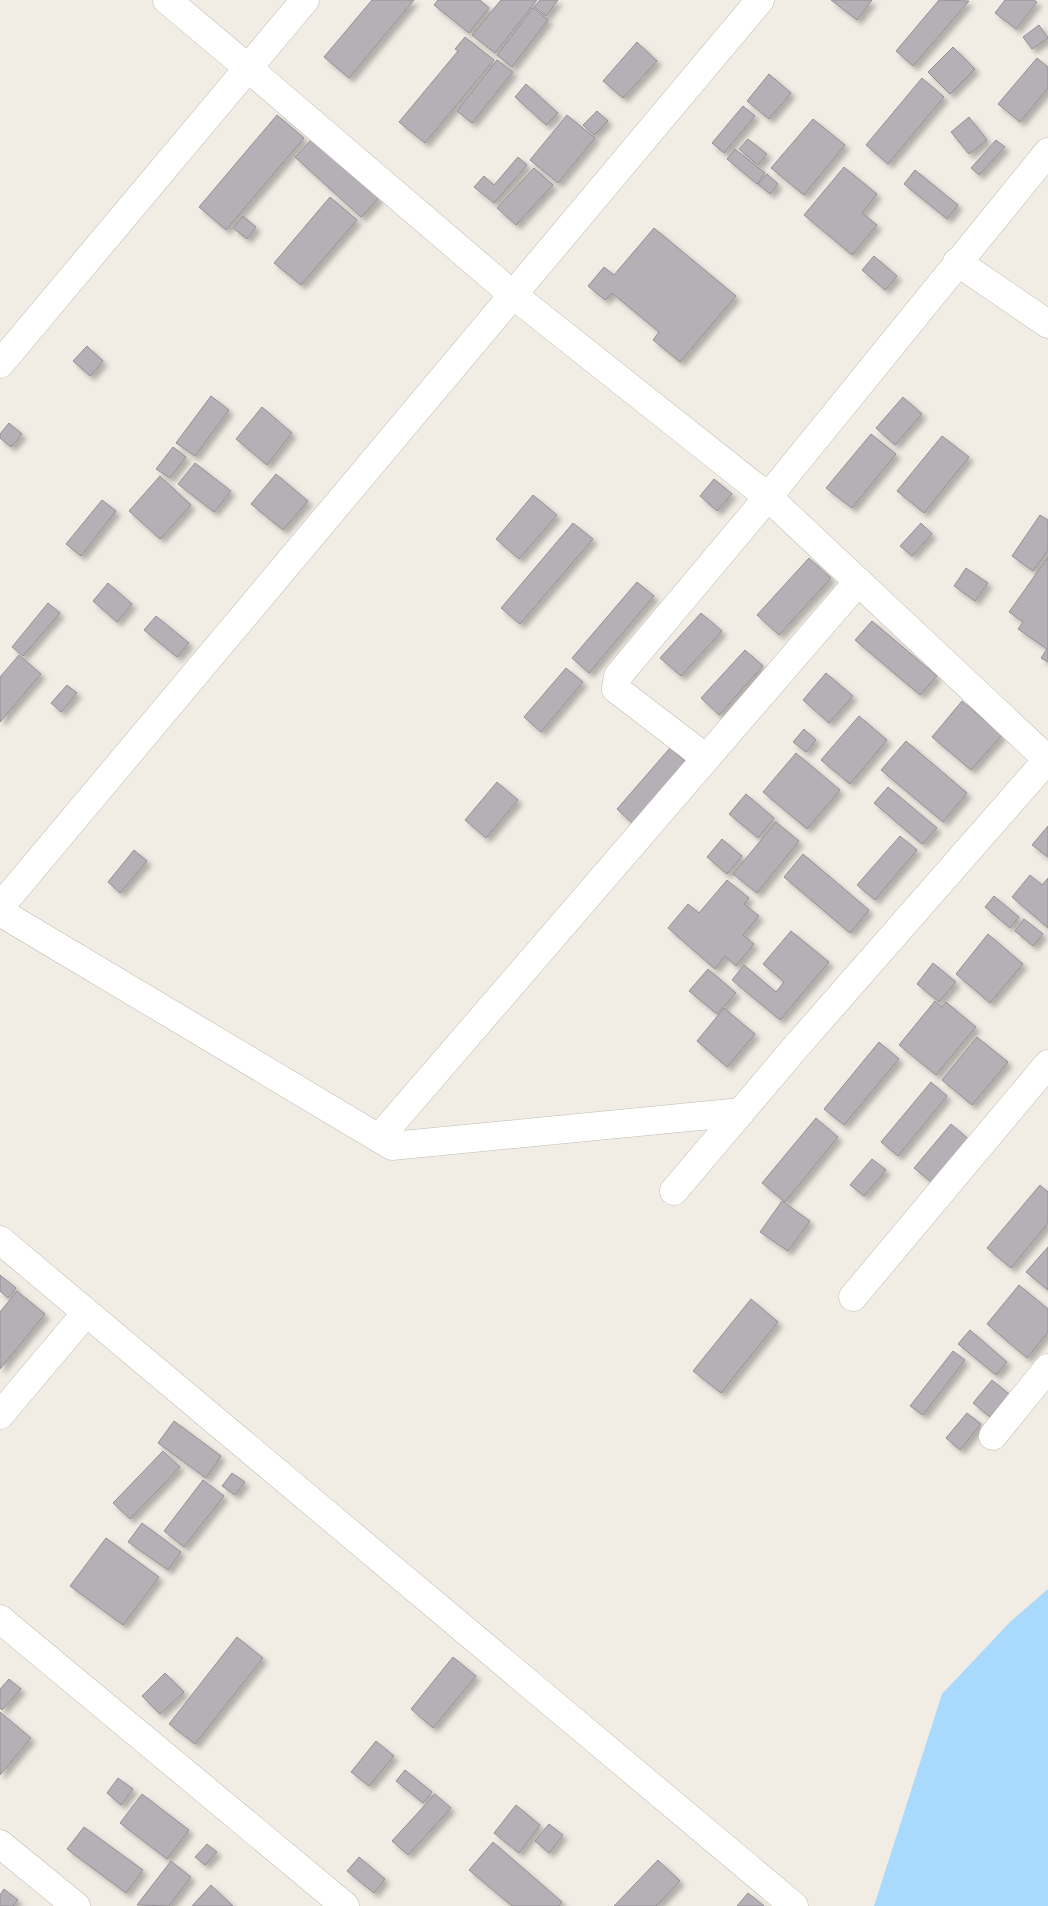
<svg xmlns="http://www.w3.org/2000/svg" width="1048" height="1906" font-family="Jost,sans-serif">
<defs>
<filter id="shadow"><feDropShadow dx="4.5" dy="4.5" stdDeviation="2.5" flood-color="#0004"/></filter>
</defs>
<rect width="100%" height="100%" fill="#f1ede5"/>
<path fill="#a9dafd" d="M1048 1589V1906H874L942 1694 1010 1622Z"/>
<path fill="#b5afb6" stroke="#958f96" filter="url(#shadow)" d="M372 0H414L349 78 324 57Z
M438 0H480L489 8 469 33 434 5Z
M501 0H537L495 53 472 35Z
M540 0H558L546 16 534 7Z
M831 0H872L857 20Z
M939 0 969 1 913 66 896 51Z
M1005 0H1034L1037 2 1016 29 995 13Z
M533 8 548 20 512 67 497 55Z
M1039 25 1048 38 1032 49 1023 37Z
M465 37 494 60 425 143 399 122 458 51 455 49Z
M637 42 657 61 623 98 603 81Z
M953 47 975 69 950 94 928 72Z
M1037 58 1048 67V88L1020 122 998 104Z
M497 60 513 72 472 123 457 111Z
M769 74 791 93 769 119 747 101Z
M922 78 944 97 888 164 866 145Z
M526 84 558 113 546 125 515 97Z
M743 106 755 116 724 153 712 143Z
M597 111 608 121 594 135 583 125Z
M277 115 304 138 226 230 199 207Z
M567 115 595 138 558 183 530 160Z
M969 117 987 140 969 154 951 132Z
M813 119 845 145 804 195 771 168Z
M313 138 379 198 361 217 295 157Z
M748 139 767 154 758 165 739 149Z
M996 140 1005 147 979 175 971 168Z
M735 149 765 173 757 184 727 159Z
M518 157 527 165 494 203 474 187 484 176 494 185Z
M844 167 877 194 862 213 877 225 852 255 804 215Z
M534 168 553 185 516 225 497 208Z
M915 170 958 205 947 219 904 184Z
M767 174 778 184 770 194 758 184Z
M330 197 357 220 301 285 274 263Z
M243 216 256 227 247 239 233 228Z
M654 228 736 296 680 362 653 340 659 332 612 293 605 300 588 286 604 267 614 275Z
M874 256 897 276 885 290 862 270Z
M87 346 103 361 90 376 73 361Z
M211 396 229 410 195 456 176 443Z
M903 397 922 414 895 445 876 428Z
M262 407 292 433 267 465 236 439Z
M9 423 22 434 11 447 0 438V434Z
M871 434 896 454 852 508 826 488Z
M942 436 969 457 924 513 897 491Z
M173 447 186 457 170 478 156 469Z
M195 463 231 491 214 512 178 484Z
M276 474 308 501 283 530 251 504Z
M160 476 191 505 160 539 129 511Z
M714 479 732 494 717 511 700 496Z
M533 495 557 515 519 559 496 539Z
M102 500 116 511 81 556 66 544Z
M1040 515 1048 520V550L1033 571 1012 556Z
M573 523 593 539 520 624 501 608Z
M921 523 932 534 912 556 900 546Z
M1048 557V662L1041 658 1047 649 1018 629 1023 622 1009 612Z
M809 558 831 578 779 635 757 615Z
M966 568 988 583 975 601 954 586Z
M637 582 654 596 589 673 572 658Z
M108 583 132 604 117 622 93 601Z
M48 603 60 613 23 656 12 647Z
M701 613 722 631 681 676 660 658Z
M156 616 189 643 177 657 144 630Z
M872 621 937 676 920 695 855 640Z
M745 650 763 666 719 715 701 698Z
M19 655 41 674 0 722V677Z
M566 668 583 682 541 732 524 717Z
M826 673 853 696 829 723 803 700Z
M67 685 77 693 61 712 51 703Z
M962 701 1002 735 971 770 932 737Z
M859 716 887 740 850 784 821 760Z
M804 729 816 740 806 752 793 742Z
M906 741 967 793 943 822 881 770Z
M670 748 687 763 633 824 617 809Z
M796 753 840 790 807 829 763 792Z
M497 782 518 800 486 838 465 820Z
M888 787 937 828 922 844 874 803Z
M746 794 774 818 758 838 729 814Z
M776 822 799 841 757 893 733 874Z
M1048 826V857L1032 845Z
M900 836 917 850 875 900 857 885Z
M722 839 742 856 727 874 707 857Z
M134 850 147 861 120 893 108 882Z
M803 854 869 910 850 933 784 877Z
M1030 875 1042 885 1048 878V928L1012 897Z
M727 880 749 898 744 904 759 916 743 935 754 944 736 966 725 956 715 969 668 928 688 904 699 913Z
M994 896 1019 917 1010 928 985 907Z
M1024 919 1043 934 1033 946 1015 931Z
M791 931 829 962 780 1020 732 980 744 965 776 992 784 982 763 964Z
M988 934 1023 964 990 1003 956 974Z
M933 963 956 982 939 1002 917 984Z
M708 969 736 993 717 1014 689 991Z
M935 1001 942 1007 946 1002 976 1027 936 1075 899 1045Z
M724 1008 755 1034 727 1067 697 1041Z
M977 1037 1008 1062 972 1105 942 1080Z
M879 1042 899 1059 844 1125 824 1109Z
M931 1082 947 1096 898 1156 881 1142Z
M816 1118 838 1137 785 1202 762 1183Z
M951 1124 972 1142 936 1186 914 1168Z
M872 1159 886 1170 864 1196 850 1185Z
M1040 1185 1048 1192V1223L1011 1268 987 1248Z
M782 1201 810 1221 788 1251 760 1232Z
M1048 1247V1290L1026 1272Z
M0 1275 16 1288 8 1298 0 1291Z
M1019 1285 1048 1309V1332L1027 1358 987 1324Z
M17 1291 45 1314 0 1369V1312Z
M751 1299 778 1322 721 1393 693 1371Z
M970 1330 1007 1362 996 1375 958 1344Z
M953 1351 965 1360 923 1415 910 1406Z
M992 1380 1009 1394 990 1417 973 1403Z
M967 1413 981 1424 960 1450 946 1438Z
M174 1421 221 1456 206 1478 158 1443Z
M163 1451 180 1467 130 1519 113 1503Z
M232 1473 245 1482 235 1495 222 1486Z
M203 1480 224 1496 184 1547 164 1531Z
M142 1523 181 1552 168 1570 128 1542Z
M106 1538 159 1577 123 1625 70 1586Z
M237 1637 263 1658 195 1744 169 1724Z
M453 1657 476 1676 433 1728 411 1709Z
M165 1673 184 1692 160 1714 142 1696Z
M9 1679 21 1689 2 1710 0 1708V1689Z
M0 1712 31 1738 0 1775Z
M376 1741 394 1756 369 1786 351 1772Z
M405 1770 432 1792 423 1803 396 1781Z
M118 1778 133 1789 121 1805 107 1793Z
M142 1794 189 1830 167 1859 120 1823Z
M435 1794 451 1808 408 1855 392 1841Z
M516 1805 540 1825 519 1853 494 1833Z
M549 1824 563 1835 549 1853 535 1841Z
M84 1827 143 1870 126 1893 67 1849Z
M493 1842 562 1902 559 1906H512L469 1870Z
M207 1844 217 1852 205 1865 195 1857Z
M359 1857 385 1879 374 1893 347 1871Z
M658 1860 680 1881 656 1906H614Z
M171 1861 191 1877 169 1906 137 1905Z
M211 1885 233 1906H192Z
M4 1889 18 1900 13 1906H0V1895Z
M748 1893 764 1906H737Z"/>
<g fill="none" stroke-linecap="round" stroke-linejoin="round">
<g stroke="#bfbbb4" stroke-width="29">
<path id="minor" d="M167 0 248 68 512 294 768 497 1048 760
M957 262 1048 324
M0 364 305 0
M706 758 616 689 618 676 768 497 1048 152
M0 907 760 0
M0 912 392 1146 741 1112
M379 1138 858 582
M674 1191 795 1048 1048 759
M0 1240 794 1906
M853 1297 1048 1064
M0 1415 86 1313
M993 1436 1048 1368
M0 1619 345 1906
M0 1844 76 1906"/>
</g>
<use href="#minor" stroke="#fff" stroke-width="28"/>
</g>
</svg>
